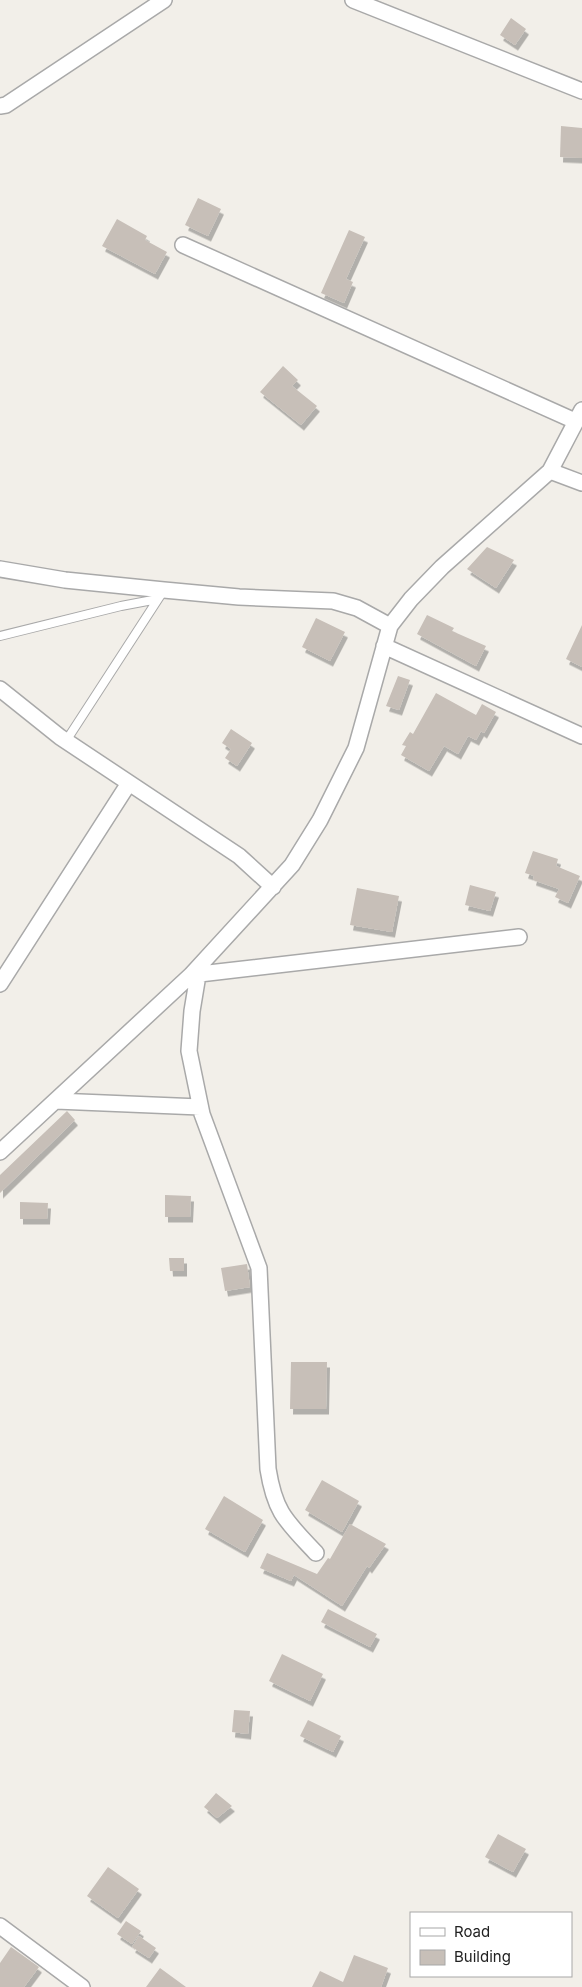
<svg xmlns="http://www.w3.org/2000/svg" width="582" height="1987" font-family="Inter,sans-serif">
<defs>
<filter id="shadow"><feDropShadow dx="3" dy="5.5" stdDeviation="0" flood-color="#0004"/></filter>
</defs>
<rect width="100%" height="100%" fill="#f2efe9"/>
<path fill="#c7bfb8" filter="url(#shadow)" d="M511 18 526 29 515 45 500 35Z
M561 126 582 128V158L560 157Z
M198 198 221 209 208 236 185 225Z
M117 219 147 236 145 240 167 252 155 274 102 246Z
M349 230 365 237 346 279 353 282 344 303 321 293Z
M283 366 298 380 292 386 317 406 301 425 260 392Z
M487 547 514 560 496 588 467 569Z
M427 615 454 628 452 631 486 646 476 666 417 634Z
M316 618 345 632 330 661 302 647Z
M582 625V667L566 659Z
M398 676 410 680 399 710 386 706Z
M436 693 476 715 482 704 496 712 484 733 481 731 476 740 468 736 458 754 444 746 429 771 401 755 406 746 402 745 410 732 413 734Z
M231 729 252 743 237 766 225 758 231 749 222 743Z
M533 851 558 859 556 866 580 876 568 903 555 897 559 889 533 880 534 876 525 873Z
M470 885 496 892 490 911 465 905Z
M357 888 399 896 392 932 350 925Z
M67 1111 75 1120 0 1193V1175Z
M165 1195 191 1196 190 1217H165Z
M20 1202 48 1203 47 1219H20Z
M169 1258H184V1271H170Z
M247 1264 250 1287 225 1291 221 1268Z
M291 1362H327L326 1409H290Z
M322 1480 359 1501 342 1532 305 1510Z
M224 1496 263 1520 245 1552 205 1529Z
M350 1524 386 1544 369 1568 367 1566 342 1606 294 1575 291 1581 260 1568 267 1553 317 1574 328 1558 330 1559Z
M328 1609 377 1634 370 1647 321 1622Z
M282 1654 323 1674 310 1701 269 1681Z
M234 1710 250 1711 248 1734 232 1732Z
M308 1720 341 1736 333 1752 300 1736Z
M216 1793 232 1806 217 1818 204 1807Z
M498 1834 526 1849 513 1872 485 1857Z
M108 1867 139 1889 118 1918 87 1896Z
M126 1921 141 1931 132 1944 117 1934Z
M139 1936 156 1948 149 1958 132 1947Z
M11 1947 39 1967 24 1987H0V1963Z
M354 1955 388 1968 381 1987H312L320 1971 343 1982Z
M160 1968 186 1987H146Z"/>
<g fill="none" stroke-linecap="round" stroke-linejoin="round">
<g stroke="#a9a9a9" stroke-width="10">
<path id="lane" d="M0 636 121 606 158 599
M66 741 164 590"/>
</g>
<g stroke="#a9a9a9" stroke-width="18">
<path id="street" d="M353 0 582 91
M0 106 6 105 164 0
M183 245 575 421
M582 410 550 471 582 483
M0 569 65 580 164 590 239 597 333 601 357 608 390 626
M384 646 582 736
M0 689 60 737 239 856 273 887
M191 975 519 937
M198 975 192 1011 189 1051 202 1114 259 1268 268 1469C275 1513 286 1521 316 1553
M0 984 129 783
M56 1101 200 1107
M0 1152 191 975 292 865 320 820 356 748 390 626 411 599 442 567 550 471
M0 1926 82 1987"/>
</g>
<use href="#lane" stroke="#fff" stroke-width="8"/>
<use href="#street" stroke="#fff" stroke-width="15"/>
</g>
<rect x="410" y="1912" width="162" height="65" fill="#ffffff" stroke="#a7a7a7"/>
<rect x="420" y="1928" width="25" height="8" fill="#ffffff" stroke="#a7a7a7"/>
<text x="454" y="1937" font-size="15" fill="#222222">Road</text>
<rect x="420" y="1950" width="25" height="15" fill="#c7bfb8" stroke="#a7a7a7"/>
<text x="454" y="1962" font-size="15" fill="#222222">Building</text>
</svg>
